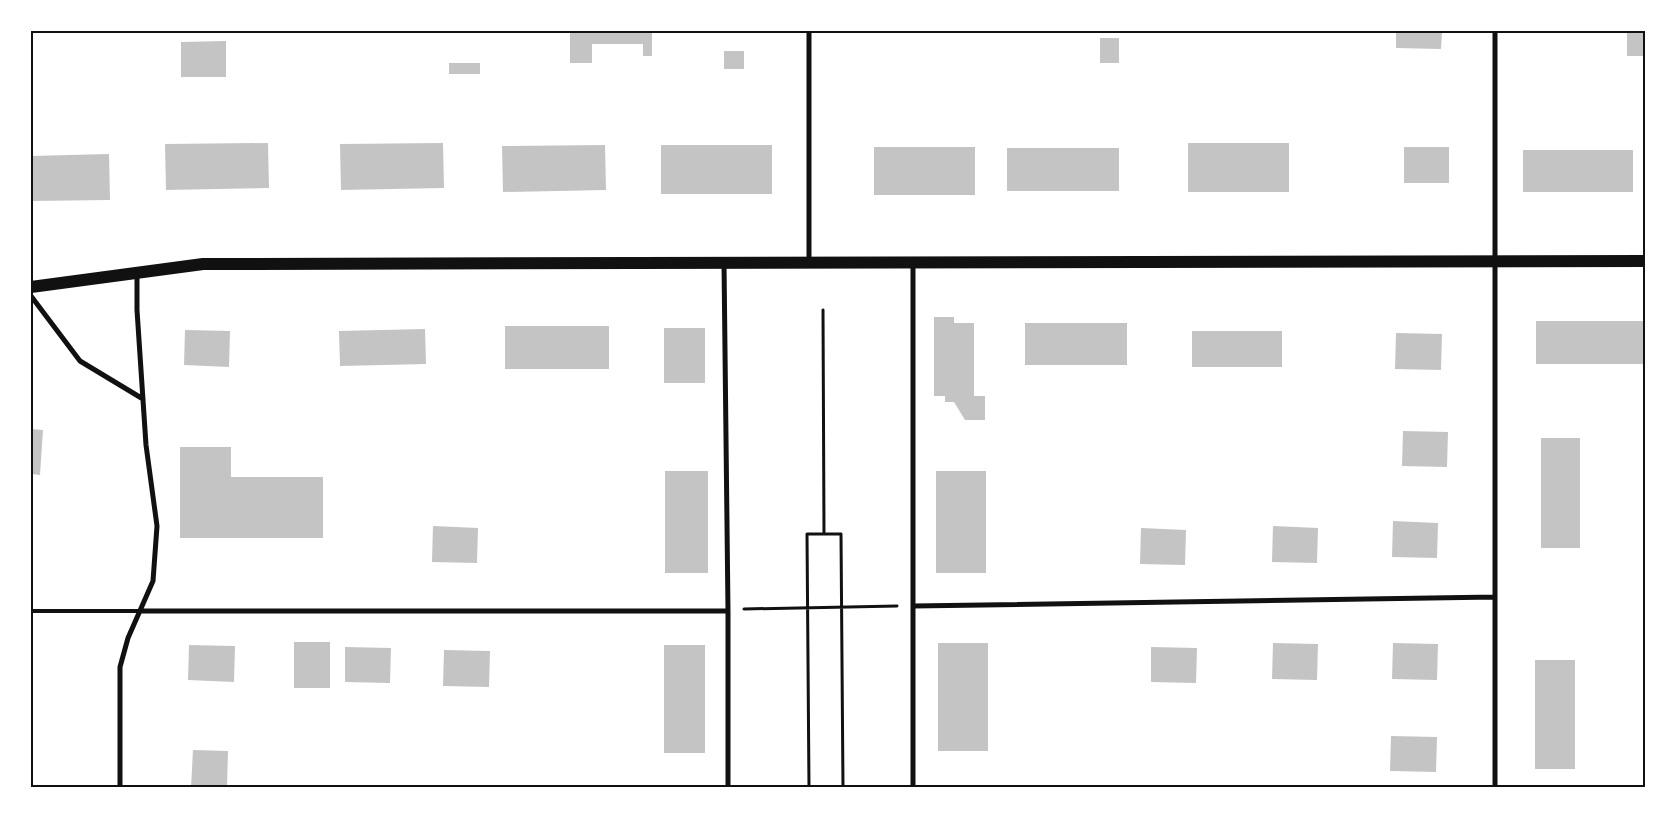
<svg xmlns="http://www.w3.org/2000/svg" width="1676" height="819" font-family="'Playfair Display',serif">
<rect width="100%" height="100%" fill="#fff"/>
<path fill="#c4c4c4" d="M579 31H652V56H643V44H592V63H570V32Z
M1396 31H1442L1441 49 1396 48Z
M1627 31H1645V56H1627Z
M1100 38H1119V63H1100Z
M226 41V77H181V42Z
M724 51H744V69H724Z
M449 63H480V74H449Z
M268 143 269 188 166 190 165 144Z
M443 143 444 188 341 190 340 144Z
M1188 143H1289V192H1188Z
M605 145 606 190 503 192 502 146Z
M661 145H772V194H661Z
M874 147H975V195H874Z
M1404 147H1449V183H1404Z
M1007 148H1119V191H1007Z
M1523 150H1633V192H1523Z
M109 154 110 200 31 201V156Z
M934 317H954V323H974V396H985V420H965L954 402H945V396H934Z
M1536 321H1645V364H1536Z
M1025 323H1127V365H1025Z
M505 326H609V369H505Z
M664 328H705V383H664Z
M425 329 426 364 340 366 339 331Z
M185 330 230 331 229 367 184 365Z
M1192 331H1282V367H1192Z
M1396 333 1442 334 1441 370 1395 369Z
M31 429 43 430 40 475 31 474Z
M1403 431 1448 432 1447 467 1402 466Z
M1541 438H1580V548H1541Z
M180 447H231V477H323V538H180Z
M665 471H708V573H665Z
M936 471H986V573H936Z
M1393 521 1438 523 1437 558 1392 557Z
M433 526 478 528 477 563 432 562Z
M1273 526 1318 528 1317 563 1272 562Z
M1141 528 1186 530 1185 565 1140 564Z
M294 642H330V688H294Z
M938 643H988V751H938Z
M1273 643 1318 644 1317 680 1272 679Z
M1393 643 1438 644 1437 680 1392 679Z
M189 645 235 646 234 682 188 680Z
M664 645H705V753H664Z
M345 647 391 648 390 683 345 682Z
M1151 647 1197 648 1196 683 1151 682Z
M444 650 490 651 489 687 443 686Z
M1535 660H1575V769H1535Z
M1391 736 1437 737 1436 772 1390 771Z
M193 750 228 751 227 788H191Z"/>
<g fill="none" stroke-linecap="round" stroke-linejoin="round">
<path stroke="#111" stroke-width="3" d="M823 310 824 534
M744 609 897 606
M809 788 807 534H841L843 788"/>
<path stroke="#111" stroke-width="4" d="M31 611H141"/>
<path stroke="#111" stroke-width="5" d="M809 31V262
M724 263 728 611V788
M913 263V788
M31 296 80 361 143 399
M913 606 1495 597
M141 611H728
M120 788V667L128 638 153 581 157 526 146 445 137 310V273
M1495 788V31"/>
<path stroke="#111" stroke-width="12" d="M31 287 203 264 1645 261"/>
</g>
<rect width="1676" height="819" fill="none" stroke="#ffffff" stroke-width="65"/>
<rect x="32" y="32" width="1612" height="754" fill="none" stroke="#111" stroke-width="2"/>
</svg>
